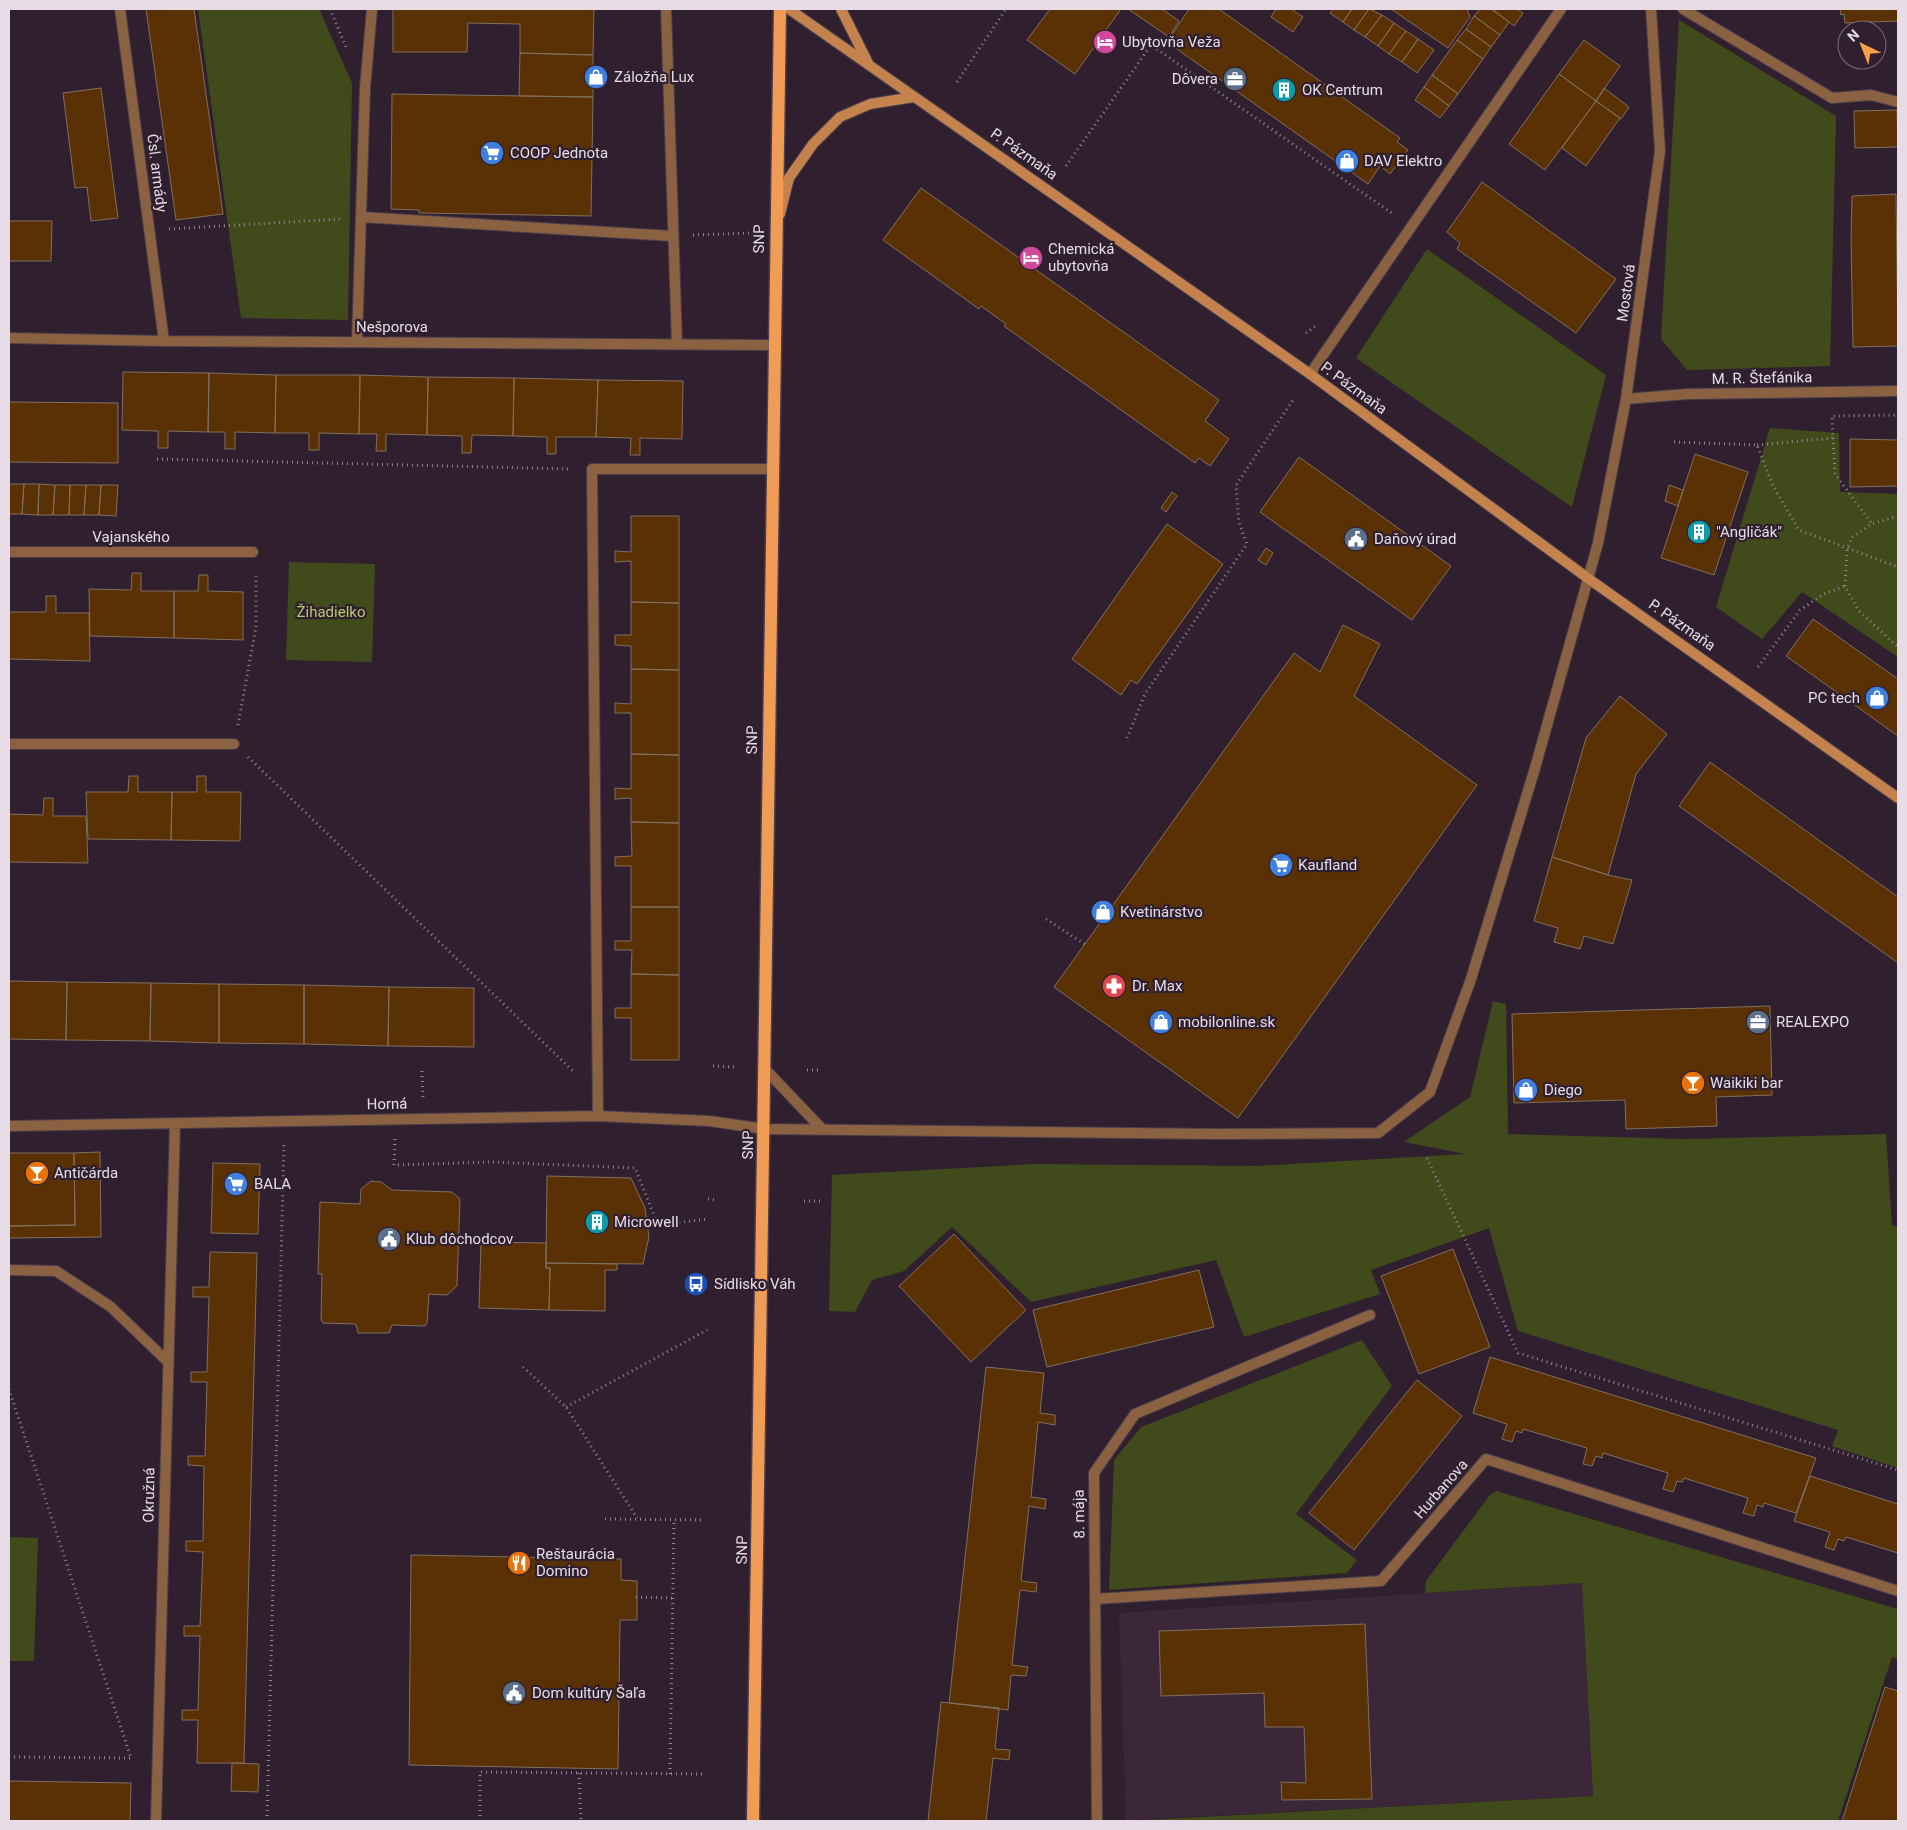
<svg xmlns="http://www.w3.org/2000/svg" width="1907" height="1830" font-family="Roboto,sans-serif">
<rect width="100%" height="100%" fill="#30202f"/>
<path fill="#3b263a" d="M1582 1583 1593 1796 1126 1820 1119 1613Z"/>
<path fill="#404a1b" d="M198 9H319L352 83 348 320 241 318Z
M1679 20 1836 116 1830 366 1687 370 1661 339Z
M1427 249 1606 375 1572 507 1356 358Z
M1770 428 1839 433 1840 492 1898 494V657L1802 592 1762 639 1716 607Z
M289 562 375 564 372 662 286 660Z
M1493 1001 1506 1004 1508 1134 1686 1139 1886 1134 1892 1226H1898V1468L1832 1446 1838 1430 1518 1331 1489 1228 1371 1270 1380 1294 1244 1337 1216 1260 1031 1302 952 1227 904 1271 872 1280 855 1312 829 1311 832 1175 1035 1164 1256 1166 1466 1154 1404 1142 1470 1097Z
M1362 1340 1392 1386 1296 1514 1357 1560 1347 1573 1109 1590 1114 1460 1141 1427Z
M1496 1491 1898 1609V1659L1892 1657 1838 1821H1125L1593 1796 1582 1583 1425 1593 1426 1581 1490 1495Z
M9 1537 38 1538 34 1661H9Z"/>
<path fill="#593105" stroke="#826f5f" d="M146 9H194L223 214 176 220Z
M393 9H594L593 55 520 53V24L468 23 467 52H393Z
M1050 9H1121L1075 74 1027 40Z
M1128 9H1162L1179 21 1169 37Z
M1189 9H1219L1400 138 1397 142 1408 150 1390 174 1380 166 1368 184 1167 42Z
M1276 9H1291L1303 17 1293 32 1271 17Z
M1333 9H1352L1343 22 1330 13Z
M1352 9H1369L1354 30 1343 22Z
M1369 9 1382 15 1365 37 1354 30Z
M1391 9H1467L1470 17 1448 48Z
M1480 9H1491L1509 22 1500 35 1474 16Z
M1492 9H1517L1523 13 1514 26Z
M1840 9H1898V21L1845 23 1844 14 1841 15Z
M1382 15 1394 23 1378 46 1365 37Z
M1474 16 1500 35 1491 47 1466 29Z
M1394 23 1406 31 1389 54 1378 46Z
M1466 29 1491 47 1483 59 1457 40Z
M1406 31 1418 39 1402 62 1389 54Z
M1418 39 1434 50 1417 73 1402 62Z
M1457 40 1483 59 1458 94 1432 75Z
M1584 40 1620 66 1596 101 1559 74Z
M520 53 593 55V97L519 96Z
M1559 74 1596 101 1545 170 1509 144Z
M1432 75 1458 94 1449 106 1424 87Z
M1424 87 1449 106 1440 118 1415 100Z
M101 88 118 218 91 221 87 187 75 188 63 93Z
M1604 88 1629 107 1621 119 1596 101Z
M392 94 593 97 591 216 419 213V210L391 209Z
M1596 101 1620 118 1586 166 1562 148Z
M1897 110 1898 147 1855 148 1854 111Z
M1482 182 1616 279 1576 333 1457 249 1460 243 1447 232Z
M921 188 1219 400 1205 421 1229 439 1210 466 1199 458 1195 463 1004 326 1006 324 981 306 979 309 883 240Z
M1896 194 1898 346 1853 347 1851 239 1852 196Z
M9 221H52L51 261H9Z
M123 372 209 373 208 432 168 431V448H158V431L122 430Z
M209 373 276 375 275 433 235 432V449H225V432H208Z
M276 375H360L359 434 319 433V450H309V433H275Z
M360 375 428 377 427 435 386 434V451H376L377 434H359Z
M428 377 514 378 513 436 472 435 471 453H462V436L427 435Z
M514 378 598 380 596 437H556V454H547V437L513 436Z
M598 380 683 381 682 439 640 438V455H630L631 438 596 437Z
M9 402 118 403V463L9 462Z
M1850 439 1898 440V486L1850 487Z
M1695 454 1748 472 1714 575 1661 558Z
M1299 457 1451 566 1412 620 1260 512Z
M9 484H24L22 514H9Z
M24 484H39L38 515 22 514Z
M39 484 55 485 53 515H38Z
M55 485H70L69 515H53Z
M70 485H86L84 515H69Z
M86 485H101L99 515H84Z
M101 485H118L116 516 99 515Z
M1669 485 1683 490 1678 506 1665 501Z
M1172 492 1177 496 1166 512 1161 508Z
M631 516H679V603L631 602V561L615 562V551L631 552Z
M1167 524 1223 564 1137 684 1131 680 1121 695 1072 659Z
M1266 548 1273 553 1266 565 1258 560Z
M132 573H141V591H174V638L90 636 89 589 131 590Z
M199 575H208V591L243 592V640L174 638V591H198Z
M46 596H56V613H89L90 661 9 659V612H46Z
M631 602 679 603V670L631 669V646L615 645V635H631Z
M1813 619 1898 679V736L1786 656Z
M1343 625 1380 644 1354 696 1477 785 1238 1118 1054 987 1294 653 1320 672Z
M631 669 679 670V755L631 754V713H615V703L631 704Z
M1620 696 1667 734 1636 774 1608 875 1552 857 1586 738Z
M631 754 679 755V823L631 822V798L615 799V788L631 789Z
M1710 762 1898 897V963L1679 806Z
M129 776H138V792H172L171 840 88 839 86 792H128Z
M197 776H206V792H241L240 841 171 840 172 792H197Z
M44 798H53V816H86L88 863 9 862V814L43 815Z
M631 822 679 823V907H631V866H615V857L632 856Z
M1552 857 1608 875 1632 880 1613 944 1584 936 1580 949 1554 942 1558 928 1534 921Z
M631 907H679V975L631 974 632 950H615V941H631Z
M631 974 679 975V1060H631V1018H615V1008H631Z
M9 981 67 982 66 1040 9 1039Z
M67 982 151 983 150 1041 66 1040Z
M151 983 219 984V1043L150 1041Z
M219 984 304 985V1044L219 1043Z
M304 985 389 987 388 1046 304 1044Z
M389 987 474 988V1047L388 1046Z
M1770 1006 1772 1095 1716 1097 1717 1126 1626 1129 1625 1100 1514 1103 1512 1014Z
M100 1152 101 1237 9 1238V1226L75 1225 74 1153Z
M9 1153H74L75 1225 9 1226Z
M213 1163 260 1164 258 1234 211 1233Z
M547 1176 631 1178 645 1208 649 1237 643 1264 546 1263Z
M371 1181 381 1182 392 1190 452 1192 460 1199 457 1286 447 1295 429 1294 427 1323 425 1326 392 1325 389 1333H358L356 1324 323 1323 321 1320 322 1274H318L320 1202 360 1204 361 1189Z
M954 1234 1026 1310 971 1362 899 1286Z
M481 1242 546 1243V1268H550L549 1310 479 1308Z
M1453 1249 1490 1347 1419 1374 1381 1276Z
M210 1252 257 1253 244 1763H197L198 1720H182V1710H198L200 1636H184V1626H200L203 1552 186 1551V1541H203L204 1466 188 1465V1456H205L207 1382H191V1372H207L209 1297H193V1287H209Z
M546 1263 617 1264V1270H605V1311L549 1310 550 1268H546Z
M1199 1270 1214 1327 1047 1367 1033 1310Z
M1490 1357 1816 1458 1796 1513 1764 1503 1763 1507 1757 1505 1754 1516 1743 1513 1748 1498 1684 1478 1682 1482 1677 1481 1673 1492 1663 1489 1668 1473 1603 1453 1602 1458 1596 1456 1592 1466 1583 1464 1587 1448 1523 1429 1522 1433 1516 1431 1512 1442 1502 1439 1507 1424 1473 1413Z
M986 1367 1044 1373 1040 1413 1055 1415V1425L1038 1422 1031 1497 1046 1499 1045 1509 1029 1506 1021 1581 1037 1583 1036 1592 1020 1590 1012 1665 1028 1667 1026 1676 1011 1675 1008 1710 949 1703Z
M1417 1380 1462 1416 1354 1550 1309 1513Z
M1810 1476 1898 1504V1553L1846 1537 1844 1541 1838 1539 1834 1550 1825 1547 1830 1532 1794 1521Z
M411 1555 621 1559V1580L637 1581V1620H620L618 1769 409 1765Z
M1365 1624 1372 1799 1282 1800 1281 1782 1306 1783 1304 1727H1265L1264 1693 1161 1696 1159 1631Z
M1885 1687 1898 1691V1821H1842Z
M941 1702 999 1708 995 1749 1010 1750 1009 1760 993 1758 986 1821H928Z
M232 1763 259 1764 258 1792 231 1791Z
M9 1781 131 1783 130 1821H9Z"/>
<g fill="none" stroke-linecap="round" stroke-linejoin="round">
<g stroke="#4d3e4c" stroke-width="12">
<path id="lane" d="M361 217 672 236
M357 342 365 88 372 9
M1310 374 1561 9"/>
</g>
<g stroke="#4d3e4c" stroke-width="12">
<path id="street" d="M120 9 164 341
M666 9 677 344
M1683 9 1832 98 1871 95 1898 102
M9 338 164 341 774 345
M1626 399 1687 394 1898 391
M9 552H253
M9 744H234
M764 1068 822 1129
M598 1116 592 469H772
M9 1126 598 1116 709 1121 765 1129 1216 1134 1378 1133 1430 1092 1471 979 1535 768 1598 543 1626 399 1660 151 1651 9
M9 1270 56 1271 111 1307 167 1361
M1095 1599 1381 1581 1486 1459 1898 1591
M156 1821 175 1123
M1097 1821 1094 1473 1135 1414 1370 1315"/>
</g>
<g stroke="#4d3e4c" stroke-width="12">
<path id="secondary" d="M789 9 1310 374 1589 579 1898 798
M841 9 869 65
M780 214 789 178 813 144 840 117 870 104 914 97"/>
</g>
<g stroke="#4d3e4c" stroke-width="15">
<path id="primary" d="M753 1821 780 9"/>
</g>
<path stroke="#928491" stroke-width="3" stroke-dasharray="1 4" stroke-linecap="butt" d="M330 9 346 47
M957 82 1006 9
M1066 166 1151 45 1393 214
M169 229 340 219
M693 235 751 233
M1306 333 1316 326
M1833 438 1835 474 1872 524
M1674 442 1757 445 1773 486 1799 530 1898 567
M1757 445 1833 438 1832 416 1898 415
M157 459 572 469
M1898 516 1872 524 1852 537 1847 550 1845 586 1858 610 1898 647
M1758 667 1800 610 1824 594 1845 586
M238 725 256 627V573
M1127 738 1145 694 1247 544 1239 523 1236 485 1293 400
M248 757 575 1073
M1046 919 1086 945
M713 1066 736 1067
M807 1070H820
M422 1071 423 1098
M395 1139 394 1165 491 1162 635 1168 658 1225 708 1219
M1427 1158 1518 1353 1898 1470
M708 1199 717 1200
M804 1201H820
M523 1367 566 1407 637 1518
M9 1389 131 1758
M566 1407 707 1330
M605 1519 705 1520
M636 1597 673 1598
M9 1757 132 1758
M579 1773 581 1821
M670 1774 674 1519
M267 1821 284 1142
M480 1821V1772L703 1774"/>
<use href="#lane" stroke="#8b6241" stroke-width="10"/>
<use href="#street" stroke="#8b6241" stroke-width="10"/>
<use href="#secondary" stroke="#c4834d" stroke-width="10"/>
<use href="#primary" stroke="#f19c54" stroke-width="12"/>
</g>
<defs>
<g id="hotel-disc" transform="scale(1.25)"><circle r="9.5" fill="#d1479c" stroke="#30202f"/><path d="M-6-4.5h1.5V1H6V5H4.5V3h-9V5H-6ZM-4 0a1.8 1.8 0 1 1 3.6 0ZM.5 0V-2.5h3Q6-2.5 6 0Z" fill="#fff"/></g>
<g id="shop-disc" transform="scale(1.25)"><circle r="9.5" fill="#3f7fe0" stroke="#30202f"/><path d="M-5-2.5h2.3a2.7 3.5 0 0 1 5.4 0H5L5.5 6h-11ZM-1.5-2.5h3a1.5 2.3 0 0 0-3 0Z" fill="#fff"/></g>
<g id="office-disc" transform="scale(1.25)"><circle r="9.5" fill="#5c6f8a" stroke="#30202f"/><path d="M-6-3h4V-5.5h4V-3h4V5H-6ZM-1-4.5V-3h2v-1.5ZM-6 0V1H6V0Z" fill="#fff"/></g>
<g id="building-disc" transform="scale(1.25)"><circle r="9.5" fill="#0f9aa8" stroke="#30202f"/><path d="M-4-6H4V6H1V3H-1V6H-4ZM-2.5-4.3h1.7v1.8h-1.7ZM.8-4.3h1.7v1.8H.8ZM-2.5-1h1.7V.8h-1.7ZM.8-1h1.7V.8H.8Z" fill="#fff"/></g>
<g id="supermarket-disc" transform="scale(1.25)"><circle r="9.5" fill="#3f7fe0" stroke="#30202f"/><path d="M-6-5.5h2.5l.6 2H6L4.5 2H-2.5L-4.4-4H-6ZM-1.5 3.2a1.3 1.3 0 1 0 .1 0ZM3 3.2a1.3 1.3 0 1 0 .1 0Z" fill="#fff"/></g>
<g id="civic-disc" transform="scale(1.25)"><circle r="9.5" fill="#5c6f8a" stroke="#30202f"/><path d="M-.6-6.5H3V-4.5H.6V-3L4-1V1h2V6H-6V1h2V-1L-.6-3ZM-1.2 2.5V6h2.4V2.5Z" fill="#fff"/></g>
<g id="pharmacy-disc" transform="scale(1.25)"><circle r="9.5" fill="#e0444e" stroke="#30202f"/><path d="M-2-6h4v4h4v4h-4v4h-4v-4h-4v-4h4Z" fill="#fff"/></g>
<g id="bar-disc" transform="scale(1.25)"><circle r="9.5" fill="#e8710a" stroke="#30202f"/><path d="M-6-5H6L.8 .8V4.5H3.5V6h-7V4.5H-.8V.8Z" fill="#fff"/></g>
<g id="bus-disc" transform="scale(1.25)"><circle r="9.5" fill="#1a4fb4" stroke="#30202f"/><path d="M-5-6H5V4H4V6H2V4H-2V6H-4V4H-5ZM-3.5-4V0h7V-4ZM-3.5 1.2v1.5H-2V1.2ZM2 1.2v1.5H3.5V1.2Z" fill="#fff"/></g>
<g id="restaurant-disc" transform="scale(1.25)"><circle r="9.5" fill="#e8710a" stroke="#30202f"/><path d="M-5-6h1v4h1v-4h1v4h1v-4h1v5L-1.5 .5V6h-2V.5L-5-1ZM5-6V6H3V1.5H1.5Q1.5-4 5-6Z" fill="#fff"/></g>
</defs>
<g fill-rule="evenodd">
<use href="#hotel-disc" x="1105" y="42"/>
<use href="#shop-disc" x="596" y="77"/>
<use href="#office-disc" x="1235" y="79"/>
<use href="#building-disc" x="1284" y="90"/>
<use href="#supermarket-disc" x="492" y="153"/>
<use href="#shop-disc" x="1347" y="161"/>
<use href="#hotel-disc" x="1031" y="258"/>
<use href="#building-disc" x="1699" y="532"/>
<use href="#civic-disc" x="1356" y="539"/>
<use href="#shop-disc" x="1877" y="698"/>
<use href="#supermarket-disc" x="1281" y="865"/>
<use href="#shop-disc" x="1103" y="912"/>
<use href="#pharmacy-disc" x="1114" y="986"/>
<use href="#shop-disc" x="1161" y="1022"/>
<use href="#office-disc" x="1758" y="1022"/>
<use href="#bar-disc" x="1693" y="1083"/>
<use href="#shop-disc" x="1526" y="1090"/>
<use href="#bar-disc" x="37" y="1173"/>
<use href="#supermarket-disc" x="236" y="1184"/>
<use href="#building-disc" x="597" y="1222"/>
<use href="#civic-disc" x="389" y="1239"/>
<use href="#bus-disc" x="696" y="1284"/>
<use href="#restaurant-disc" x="519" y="1563"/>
<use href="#civic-disc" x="514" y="1693"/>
</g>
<g text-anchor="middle" stroke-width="4.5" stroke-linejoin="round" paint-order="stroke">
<g font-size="15" fill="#e7dce6" stroke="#30202f" text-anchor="start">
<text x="1122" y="47">Ubytovňa Veža</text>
<text x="614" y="82">Záložňa Lux</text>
<text x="1218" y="84" text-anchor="end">Dôvera</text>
<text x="1302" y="95">OK Centrum</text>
<text x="510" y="158">COOP Jednota</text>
<text x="1364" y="166">DAV Elektro</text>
<text x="1048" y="254">Chemická<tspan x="1048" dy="17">ubytovňa</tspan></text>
<text x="1716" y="537">"Angličák"</text>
<text x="1374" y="544">Daňový úrad</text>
<text x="1860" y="703" text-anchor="end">PC tech</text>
<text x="1298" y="870">Kaufland</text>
<text x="1120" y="917">Kvetinárstvo</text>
<text x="1132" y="991">Dr. Max</text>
<text x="1178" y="1027">mobilonline.sk</text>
<text x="1776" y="1027">REALEXPO</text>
<text x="1710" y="1088">Waikiki bar</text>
<text x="1544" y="1095">Diego</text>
<text x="54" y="1178">Antičárda</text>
<text x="254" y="1189">BALA</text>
<text x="614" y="1227">Microwell</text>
<text x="406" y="1244">Klub dôchodcov</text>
<text x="714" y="1289">Sídlisko Váh</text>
<text x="536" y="1559">Reštaurácia<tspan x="536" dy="17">Domino</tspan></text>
<text x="532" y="1698">Dom kultúry Šaľa</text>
</g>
<g font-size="15" fill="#e7dce6" stroke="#30202f">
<text transform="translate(1024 154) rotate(35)" y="5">P. Pázmaňa</text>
<text transform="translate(157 173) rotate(83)" y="5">Čsl. armády</text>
<text transform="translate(759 239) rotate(-89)" y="5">SNP</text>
<text transform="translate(1626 293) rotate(-82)" y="5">Mostová</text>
<text x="392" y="332">Nešporova</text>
<text transform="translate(1762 378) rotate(-1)" y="5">M. R. Štefánika</text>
<text transform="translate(1354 388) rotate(36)" y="5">P. Pázmaňa</text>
<text x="131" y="542">Vajanského</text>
<text transform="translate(1682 625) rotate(35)" y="5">P. Pázmaňa</text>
<text transform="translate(752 740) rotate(-89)" y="5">SNP</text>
<text transform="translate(387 1104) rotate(-1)" y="5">Horná</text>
<text transform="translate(748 1145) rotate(-89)" y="5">SNP</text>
<text transform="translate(1441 1489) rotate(-49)" y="5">Hurbanova</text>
<text transform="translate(149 1495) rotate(-89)" y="5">Okružná</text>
<text transform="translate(1079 1514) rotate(-91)" y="5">8. mája</text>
<text transform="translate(742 1550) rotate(-89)" y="5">SNP</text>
</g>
<g font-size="15" fill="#b7cc68" stroke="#30202f">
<text x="331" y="617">Žihadielko</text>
</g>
</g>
<rect width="1907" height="1830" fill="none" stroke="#e7dce6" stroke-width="20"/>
<g transform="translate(1862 45) rotate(317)"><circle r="24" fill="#30202f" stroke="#796b78"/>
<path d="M0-4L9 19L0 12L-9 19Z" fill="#f8a14a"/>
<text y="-8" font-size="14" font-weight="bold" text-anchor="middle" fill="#e7dce6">N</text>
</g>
</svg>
